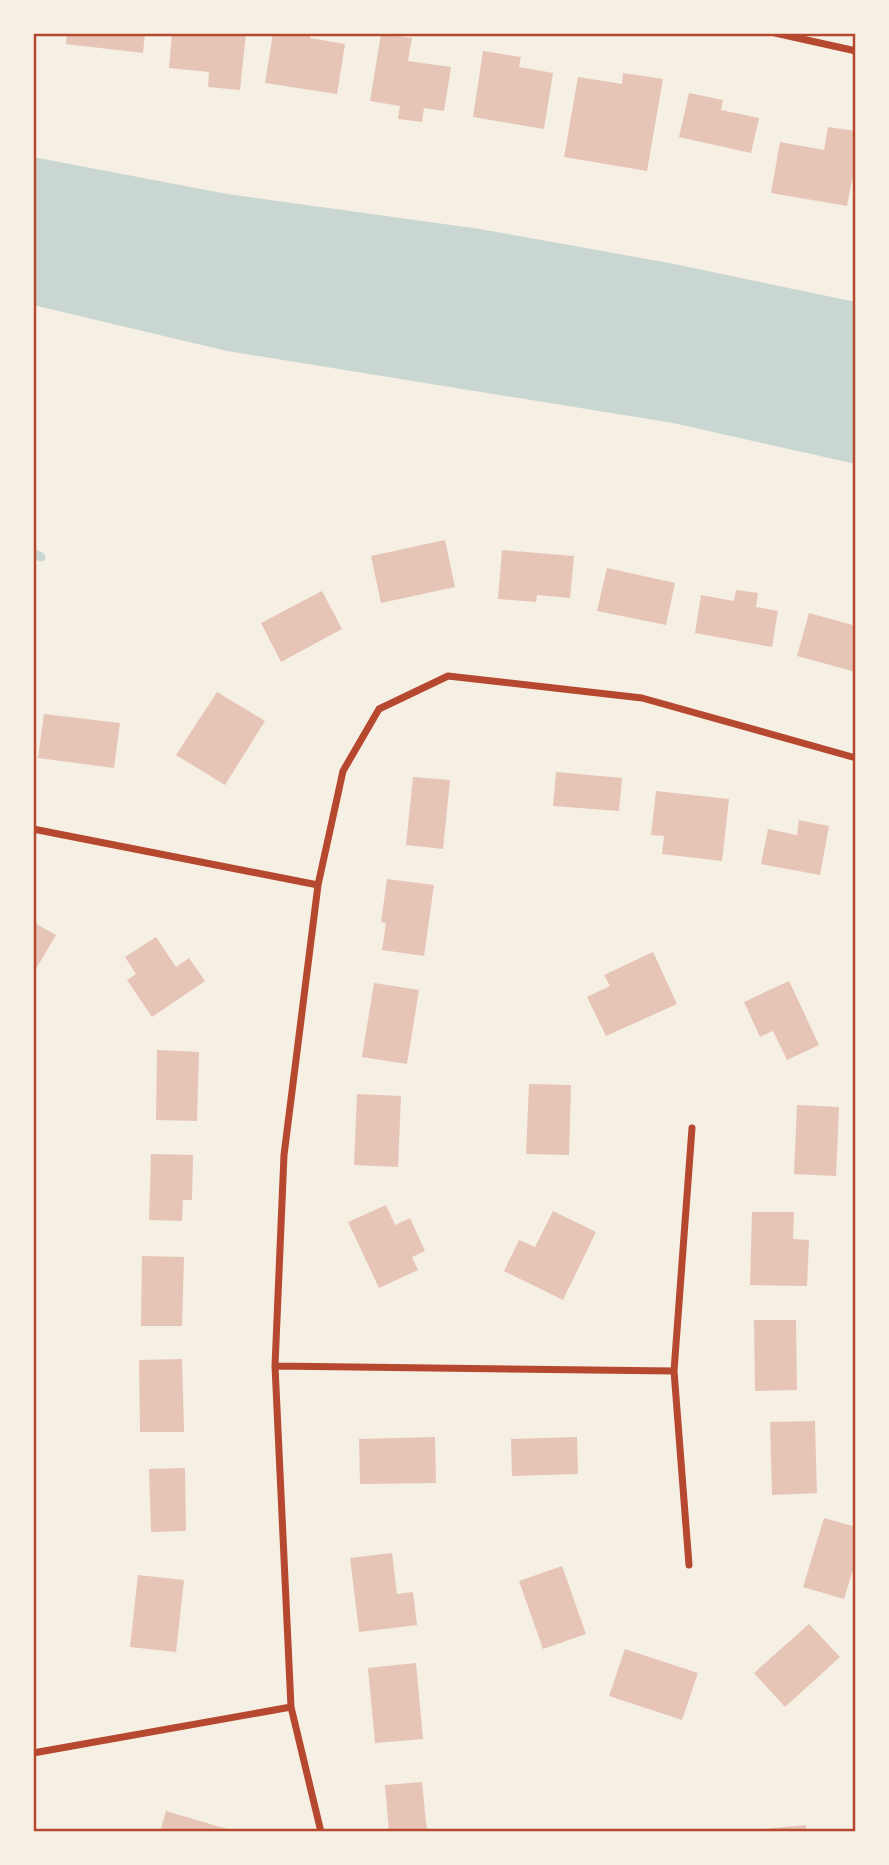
<svg xmlns="http://www.w3.org/2000/svg" width="889" height="1865" font-family="'Varela Round',sans-serif">
<rect width="100%" height="100%" fill="#f6efe4"/>
<path fill="#c9d6d2" d="M33 157 227 194 480 229 669 263 856 302V464L673 423 227 351 33 305Z"/>
<g fill="none" stroke-linecap="round" stroke-linejoin="round">
<path stroke="#c9d6d2" stroke-width="9" d="M33 553 41 557"/>
</g>
<path fill="#e6c5b7" d="M67 33H145L143 53 66 44Z
M172 33H246L240 90 208 87 209 72 169 68Z
M273 33H311L310 38 345 44 337 94 265 83Z
M381 34 412 38 408 61 451 67 444 111 424 108 422 122 398 119 400 106 370 101Z
M483 51 521 57 519 67 553 73 544 129 473 117Z
M623 73 663 79 647 171 564 157 578 77 622 84Z
M689 93 723 100 721 110 759 118 751 153 679 137Z
M828 127 856 131V159L847 206 771 193 780 142 824 150Z
M445 540 455 587 381 603 371 556Z
M502 550 574 556 570 598 537 595 536 602 498 599Z
M607 568 675 583 666 625 597 611Z
M736 590 758 593 756 607 778 611 772 647 695 633 701 595 734 601Z
M322 591 342 629 281 662 261 623Z
M809 613 856 626V672L797 656Z
M217 692 265 721 225 785 176 755Z
M44 714 120 723 114 768 38 758Z
M556 772 622 778 619 811 553 806Z
M413 777 450 780 443 849 406 845Z
M656 791 729 799 722 861 662 854 664 836 651 835Z
M799 820 829 826 820 875 761 864 768 829 797 835Z
M387 879 434 885 424 956 382 950 386 923 381 922Z
M33 922 56 935 33 974Z
M156 937 176 967 189 958 205 981 152 1017 127 980 136 974 125 957Z
M653 952 677 1004 606 1036 587 997 610 986 604 975Z
M789 981 819 1045 787 1060 773 1031 760 1037 744 1002Z
M374 983 419 990 407 1064 362 1057Z
M157 1050 199 1052 197 1121 156 1120Z
M529 1084 571 1085 569 1155 526 1154Z
M357 1094 401 1096 398 1167 354 1165Z
M797 1105 839 1107 836 1176 794 1174Z
M151 1154 193 1155 192 1200H183L182 1221 149 1220Z
M386 1205 395 1225 410 1218 425 1251 412 1257 418 1270 379 1288 348 1222Z
M553 1211 596 1232 563 1300 504 1271 519 1240 535 1247Z
M752 1212H794L793 1239 809 1240 807 1286 750 1285Z
M142 1256 184 1257 182 1326H141Z
M754 1320H796L797 1390 755 1391Z
M182 1359 184 1432H140L139 1360Z
M815 1421 817 1493 772 1495 770 1422Z
M435 1437 436 1483 360 1484 359 1439Z
M577 1437 578 1474 512 1476 511 1439Z
M185 1468 186 1531 151 1532 149 1469Z
M824 1518 856 1527V1560L844 1599 803 1587Z
M392 1553 397 1594 413 1592 417 1625 359 1632 350 1558Z
M562 1566 586 1634 543 1649 519 1581Z
M138 1575 184 1580 176 1652 130 1647Z
M809 1624 840 1657 785 1707 754 1673Z
M625 1649 698 1673 682 1720 609 1696Z
M416 1663 423 1739 375 1743 368 1668Z
M422 1782 427 1832H389L385 1785Z
M166 1811 234 1831V1832H160Z
M806 1825V1832H752V1830Z"/>
<g fill="none" stroke-linecap="round" stroke-linejoin="round">
<path stroke="#b5482f" stroke-width="7" d="M775 33 856 51
M33 829 318 885
M275 1366 674 1371
M689 1565 674 1371 692 1128
M33 1753 291 1707
M321 1832 291 1707 275 1366 284 1155 318 885 343 771 379 709 448 676 642 698 856 758"/>
</g>
<rect width="889" height="1865" fill="none" stroke="#f6efe4" stroke-width="70"/>
<rect x="35" y="35" width="819" height="1795" fill="none" stroke="#b5482f" stroke-width="2.5"/>
</svg>
